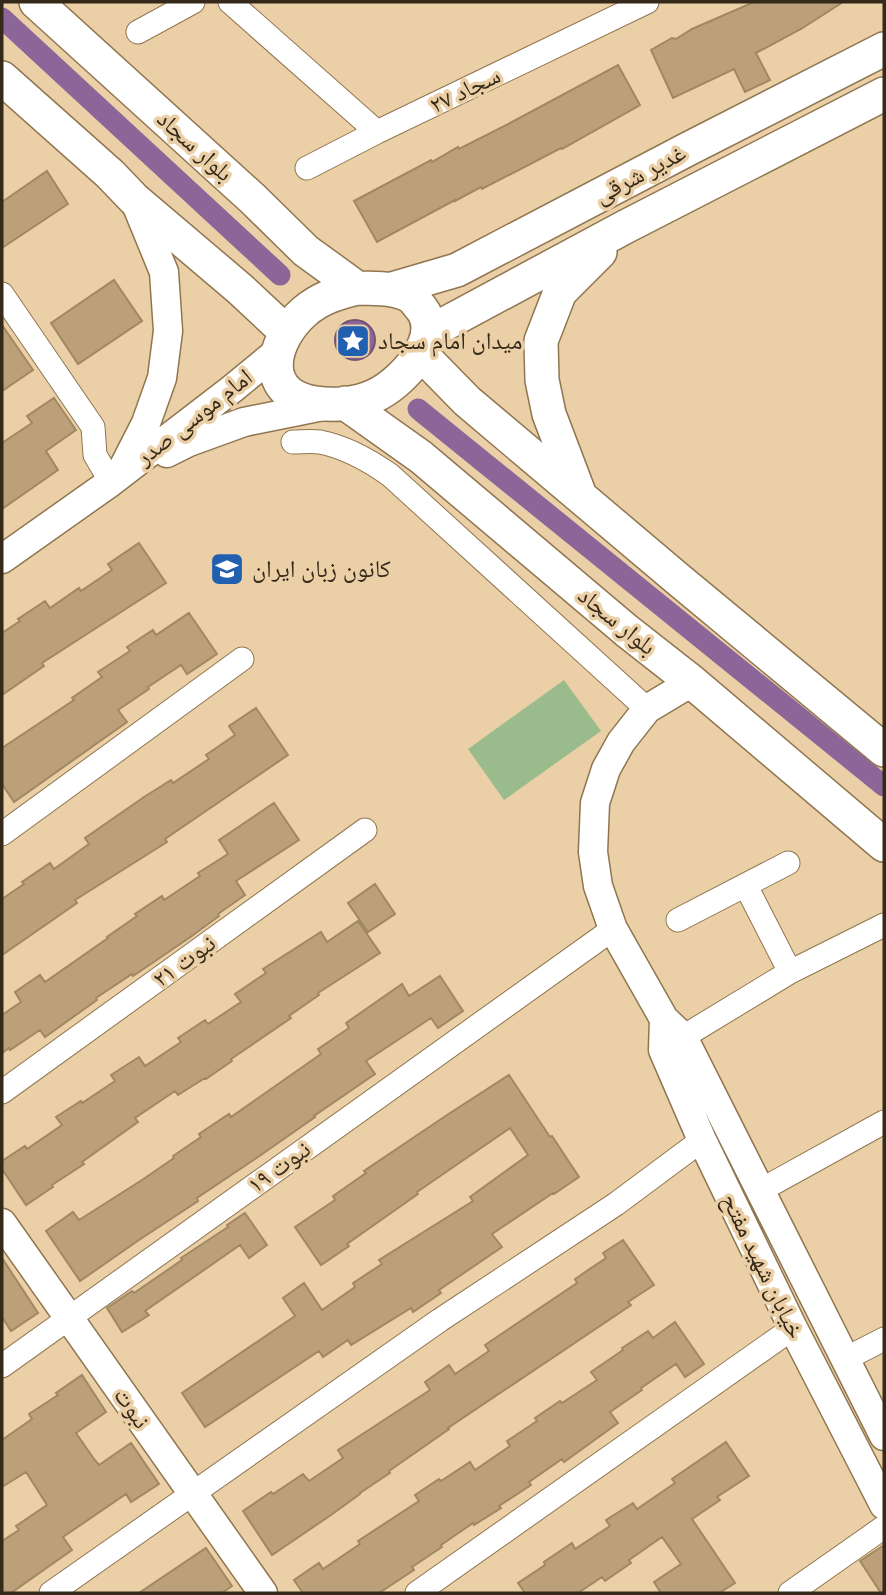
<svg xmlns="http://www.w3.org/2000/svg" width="886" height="1595" font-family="Merriweather,'Noto Naskh Arabic',serif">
<rect width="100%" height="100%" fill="#ebcfa6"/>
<path fill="#9abc8c" d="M564 680 601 731 504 800 468 749Z"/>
<path fill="#8c6699" stroke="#725473" stroke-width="2" d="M335 340a20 20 0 1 1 40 0a20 20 0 1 1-40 0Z"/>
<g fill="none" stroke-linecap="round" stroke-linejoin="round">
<path stroke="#8c6699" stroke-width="21" d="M2 18 280 275
M418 409 884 786"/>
</g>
<path fill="#bba079" stroke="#a28862" stroke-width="2" d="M754 2H843L801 29 756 53 770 80 745 92 734 69 673 98 651 50 672 38 676 39 692 29Z
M618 65 640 105 562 149 561 148 482 189 481 187 455 201V200L377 242 354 201 431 160 432 162 458 147 459 149 512 122Z
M47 171 68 204 2 248V202Z
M114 280 142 321 78 364 51 323Z
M2 325 33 370 2 391Z
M54 398 76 430 46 451 58 470 2 509V443L32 423 27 416Z
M139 543 166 583 42 663 44 666 2 695V633L20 621 18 619 45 601 50 608 79 588 81 591 112 570 108 564Z
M189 613 217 654 187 674 181 665 148 687 149 689 118 710 127 722 14 802 2 784V748L74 700 72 698 102 677 98 672 130 651 127 647 153 630 156 635Z
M256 708 288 755 165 839 167 842 75 900 77 903 2 955V899L24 884 22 882 50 863 54 869 89 844 85 838 144 797 171 780 173 783 209 759 206 755 235 735 229 726Z
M274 803 299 840 236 881 245 895 218 914 219 916 189 938 133 976 132 974 96 998 97 1000 45 1037 40 1030 10 1050 9 1048 2 1053V1015L21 1002 15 992 40 975 45 982 108 938 107 937 137 916 135 914 162 896 164 900 200 876 198 873 228 854 219 840Z
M375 884 395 914 368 932 348 903Z
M358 921 380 953 318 993 319 995 289 1016 291 1018 231 1059 232 1061 206 1079 205 1078 178 1095 175 1091 135 1118 138 1122 82 1162 84 1164 52 1185 53 1187 26 1205 2 1169V1161L25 1146 27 1149 62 1125 56 1117 81 1101 82 1103 115 1081 111 1075 139 1057 145 1066 181 1042 178 1038 205 1020 208 1024 241 1002 235 994 266 973 263 969 321 932 327 942Z
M440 976 463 1011 438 1028 431 1018 366 1061 375 1074 314 1116 315 1117 258 1157 197 1198 198 1201 139 1240 80 1281 46 1231 73 1212 79 1220 142 1180 174 1158 173 1156 201 1137 199 1134 229 1114 231 1117 321 1054 318 1049 349 1028 346 1023 402 984 409 996Z
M509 1075 550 1137 552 1136 579 1177 554 1194 553 1193 492 1234 502 1247 439 1290 441 1293 413 1312 411 1308 351 1345 348 1340 323 1357 319 1351 205 1427 182 1393 295 1316 283 1298 304 1283 322 1310 355 1287 353 1283 382 1264 379 1260 473 1201 470 1197 528 1155 510 1128 417 1192 418 1194 347 1244 349 1246 321 1265 295 1227 335 1200 333 1196 366 1173 364 1171 447 1115Z
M245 1213 267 1245 249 1258 240 1245 145 1311 149 1315 122 1332 107 1308 132 1291 134 1293 182 1260 181 1258 228 1227 227 1225Z
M623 1240 654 1285 628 1302 631 1305 448 1428 449 1429 389 1471 390 1473 360 1493V1494L331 1515 272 1555 243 1511 271 1492 273 1494 303 1474 309 1481 343 1458 338 1450 430 1390 425 1382 449 1365 455 1374 489 1351 485 1345 577 1283 575 1279 606 1258 603 1253Z
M2 1258 38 1313 11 1331 2 1317Z
M675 1322 704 1364 685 1377 676 1364 641 1388 642 1390 610 1412 618 1423 564 1462 562 1459 529 1482 531 1485 499 1506 501 1508 474 1525 473 1523 441 1545 442 1547 412 1567 414 1570 379 1593H303L294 1580 319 1563 323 1569 360 1544 358 1541 419 1501 415 1495 439 1479 441 1481 470 1462 475 1470 510 1446 507 1441 537 1421 535 1418 560 1401 562 1403 597 1380 591 1372 623 1350 622 1348 648 1331 653 1338Z
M82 1375 106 1412 76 1433 94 1459 99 1465 131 1443 159 1484 131 1502 126 1494 63 1537 72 1550 11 1593H2V1541L19 1530 16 1526 47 1505 26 1472 2 1487V1440L32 1419 29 1414 58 1395 56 1393Z
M726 1442 749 1476 717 1497 720 1500 692 1519 735 1583 719 1593H661L654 1582 681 1564 662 1537 629 1560 631 1563 605 1581 602 1577 578 1593H525L518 1583 545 1565 544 1562 572 1543 575 1549 610 1526 606 1520 633 1503 637 1509 675 1483 672 1479Z
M884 1545V1593H881L860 1561Z
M206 1548 232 1586 222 1593H139Z"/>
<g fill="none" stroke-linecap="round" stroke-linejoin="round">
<g stroke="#907650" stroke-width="25">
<path id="minor" d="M230 2 377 132
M138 32 193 2
M307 168 377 132 647 2
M2 294 93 427 95 455 111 482
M293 442C301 442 312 441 320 442 346 447 370 461 390 475L647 709
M2 834 242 659
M746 886 790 972
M678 920 788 863
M683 1037 790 972 884 925
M2 1092 365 830
M761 1190 884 1122
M845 1359 884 1339
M2 1366 613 929
M51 1593 440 1320 616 1204 702 1140
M417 1593 793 1328
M790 1593 884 1527"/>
</g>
<g stroke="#907650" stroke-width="31">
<path id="tertiary" d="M167 453 189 442 244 422 328 405
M123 468 146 423 162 378 168 331 164 272 134 199
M2 559 111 482 232 389 277 352
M692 682 647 709 621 742 606 769 595 803 593 852 598 886 613 929 664 1019 683 1037 884 1436
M664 1019 663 1050 702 1140 793 1328 884 1505
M2 1223 263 1593"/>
</g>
<g stroke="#907650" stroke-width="36">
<path id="secondary" d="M36 2 253 199 306 251 357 288
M2 78 110 174 134 199 240 289 286 332
M357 288C375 289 394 287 410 296 414 298 417 304 421 308 445 338 401 384 374 396 357 404 333 406 316 403 259 395 271 341 304 312 320 298 337 293 357 288Z
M392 289 457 270 688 149 884 49
M428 333 625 227 884 94
M420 353 467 401 679 580 884 750
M345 403 421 457 627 631 692 682 884 845
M579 493 549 414 542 380 541 341 560 292 600 252"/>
</g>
<use href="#minor" stroke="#fff" stroke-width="23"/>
<use href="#tertiary" stroke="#fff" stroke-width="28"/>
<use href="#secondary" stroke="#fff" stroke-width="33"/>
</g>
<defs>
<g id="sight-square" transform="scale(1.75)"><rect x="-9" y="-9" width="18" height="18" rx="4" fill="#2160b1" stroke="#ebcfa6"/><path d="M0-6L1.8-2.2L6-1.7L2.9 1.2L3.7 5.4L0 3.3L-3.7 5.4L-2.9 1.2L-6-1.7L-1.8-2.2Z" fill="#fff"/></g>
<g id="school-square" transform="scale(1.75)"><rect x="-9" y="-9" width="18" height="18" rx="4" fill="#2160b1" stroke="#ebcfa6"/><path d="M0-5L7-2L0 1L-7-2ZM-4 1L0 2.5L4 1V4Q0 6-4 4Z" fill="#fff"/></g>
</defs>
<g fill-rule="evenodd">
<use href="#sight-square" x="353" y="341"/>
<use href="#school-square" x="227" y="569"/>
</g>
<g text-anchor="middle" stroke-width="7" stroke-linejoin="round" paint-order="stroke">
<g font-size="24" fill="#352a1a" stroke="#ebcfa6">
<text transform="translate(465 90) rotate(-26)" y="8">سجاد ۲۷</text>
<text transform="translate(195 146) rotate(42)" y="8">بلوار سجاد</text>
<text transform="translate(640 174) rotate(-28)" y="8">غدیر شرقی</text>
<text transform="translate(194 417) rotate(-38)" y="8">امام موسی صدر</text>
<text transform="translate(617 621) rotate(39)" y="8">بلوار سجاد</text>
<text transform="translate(184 961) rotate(-36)" y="8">نبوت ۲۱</text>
<text transform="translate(279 1167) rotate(-36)" y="8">نبوت ۱۹</text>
<text transform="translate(763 1266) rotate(64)" y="8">خیابان شهید مفتح</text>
<text transform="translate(132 1408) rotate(55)" y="8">نبوت</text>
</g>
<g font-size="24" fill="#352a1a" stroke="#ebcfa6" text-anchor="start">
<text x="378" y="349">میدان امام سجاد</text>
<text x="252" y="577">کانون زبان ایران</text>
</g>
</g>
<rect width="886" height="1595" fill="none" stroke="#352a1a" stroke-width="7"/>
</svg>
